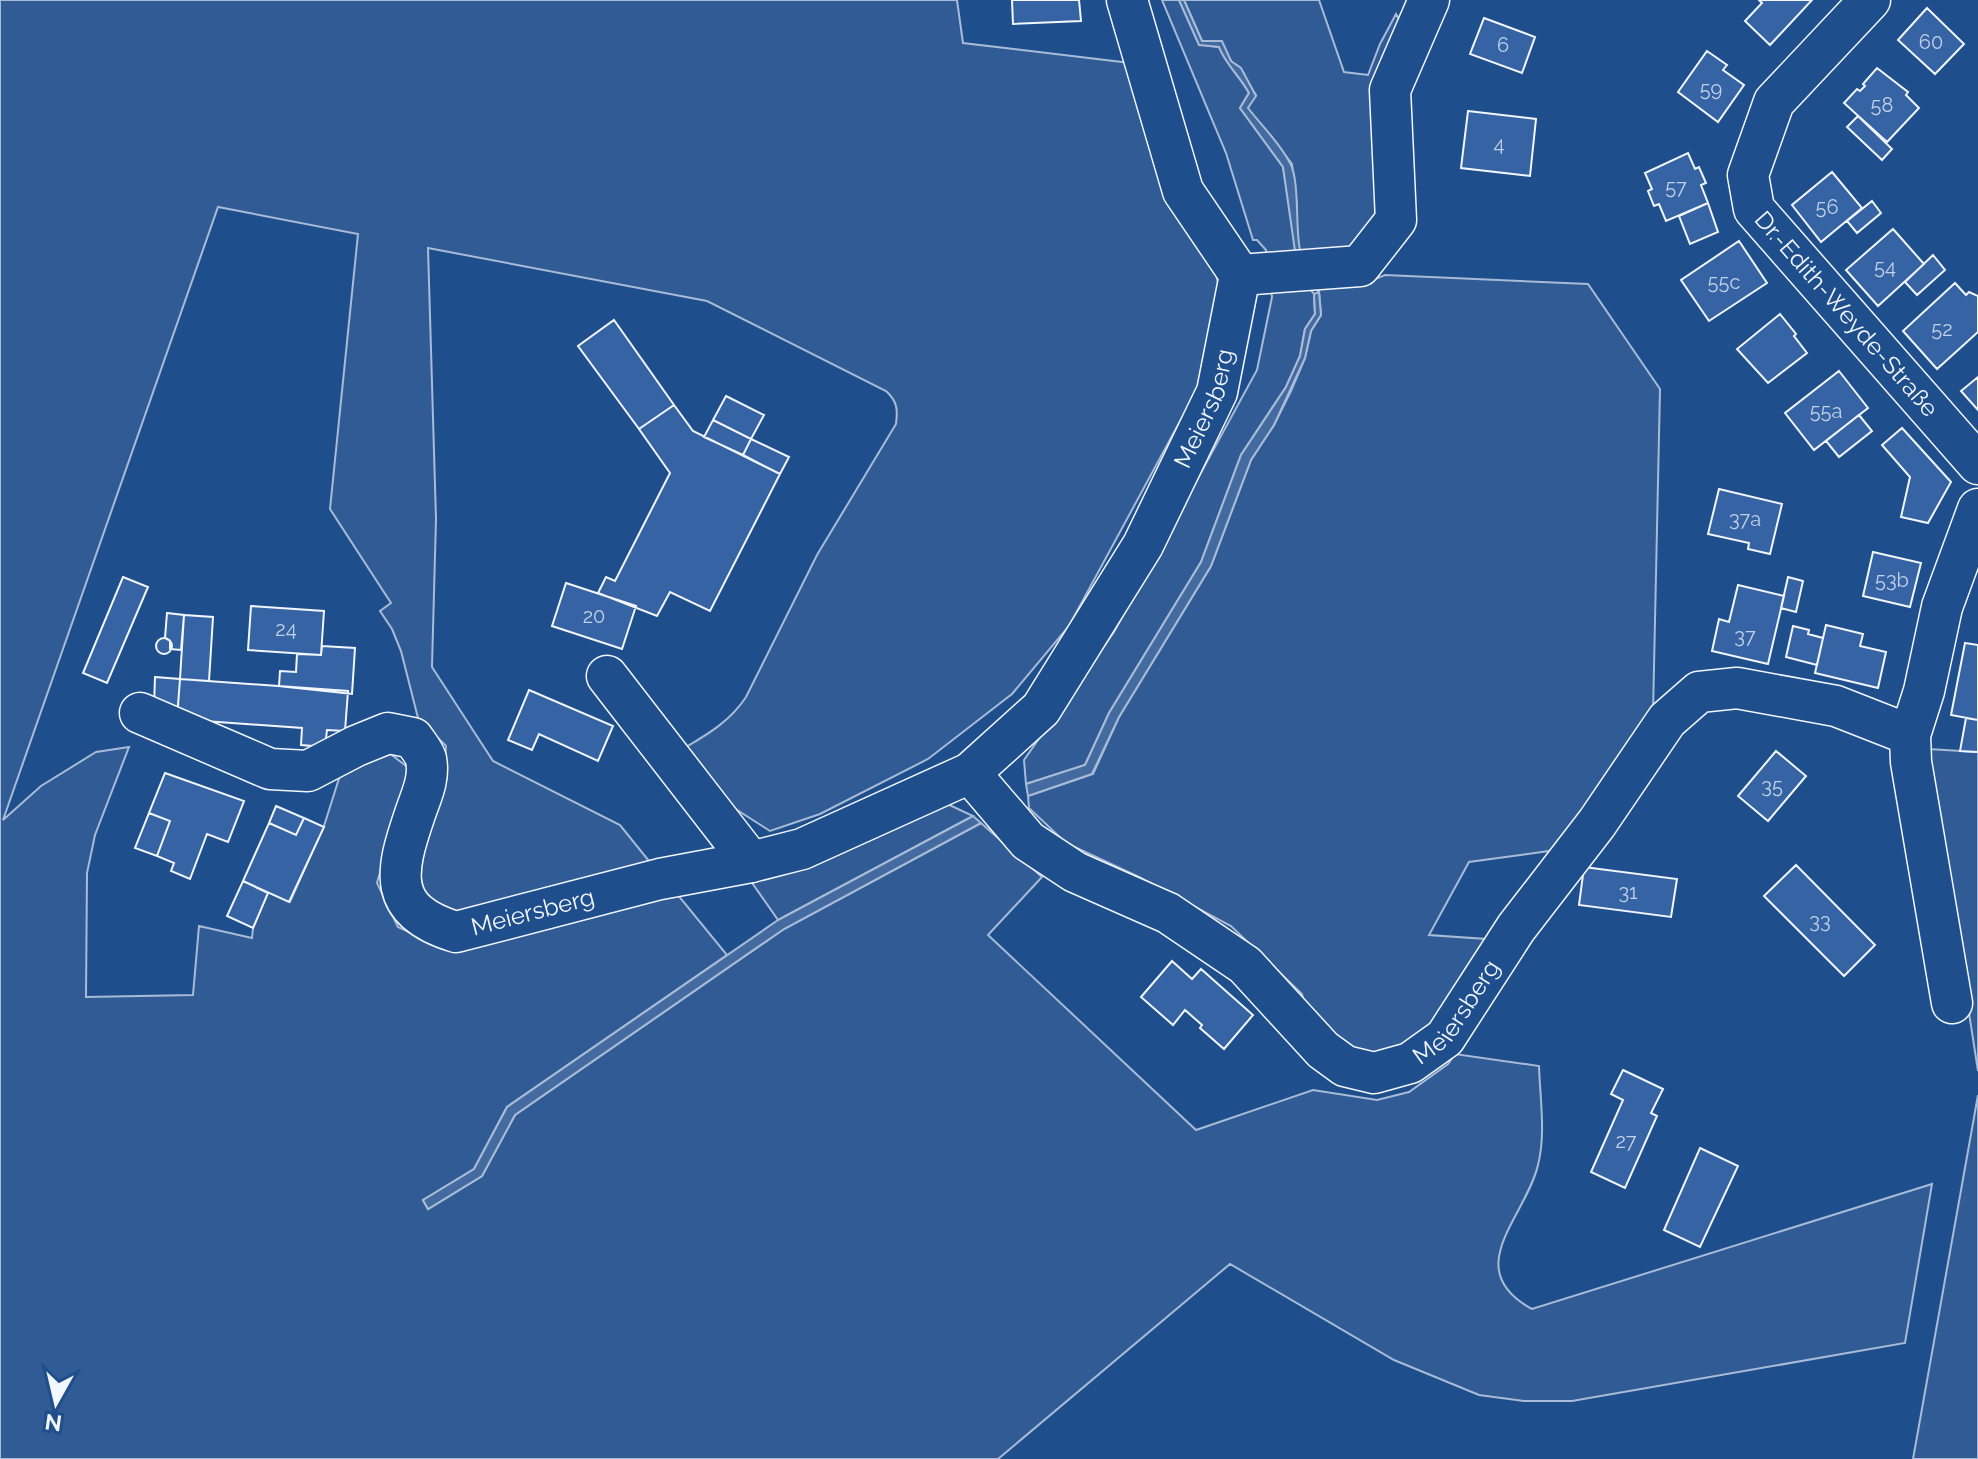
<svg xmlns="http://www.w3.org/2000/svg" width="1978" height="1459" font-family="Raleway,sans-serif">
<rect width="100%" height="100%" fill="#1f4e8c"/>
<path fill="#305b95" stroke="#a8bbd7" stroke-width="2" d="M0 0H957L963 43 1130 63 1203 219 1223 304 1198 388 1069 626 1012 694 928 759 820 814 770 831 734 808 686 747C710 733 731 720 746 697L817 555 896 424C898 409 897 401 886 391L707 301 428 248 436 519 432 667 493 761 620 825 653 866 457 913 425 896 417 860 443 785 446 746 418 718 401 651 392 629 380 611 391 603 330 509 358 234 218 207 3 820 41 786 96 752 129 747 95 835 87 873 86 997 193 995 199 926 252 938 253 928 268 892 290 902 324 826 342 769 384 749 410 769 377 883 398 927 447 950 678 895 727 955 507 1107 474 1169 423 1200 428 1209 482 1176 515 1115 784 929 981 823 1042 877 988 935 1196 1130 1313 1090 1377 1100 1409 1092 1448 1064 1455 1054 1539 1066C1540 1098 1546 1134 1538 1165 1526 1217 1459 1269 1532 1309L1932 1184 1905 1343 1572 1401H1524L1479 1395 1394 1360 1230 1264 998 1459H0Z
M1162 0H1179L1199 44 1219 47C1226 65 1240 76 1249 93L1240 108 1283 167 1300 276 1314 294 1315 314 1305 329 1300 356 1286 387 1241 455 1201 562 1109 713 1085 765 1026 784 1024 760 1114 632 1257 370 1272 297 1266 250 1257 240H1253L1226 153Z
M1184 0H1319L1344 72 1368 75 1380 44 1396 14 1399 19 1391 40 1384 206 1363 284 1385 275 1588 284 1660 389 1653 714 1556 850 1469 862 1429 935 1486 939 1435 1023 1392 1054 1353 1051 1306 1009 1302 994 1231 926 1139 877 1066 843 1029 808 1028 796 1093 774 1119 717 1211 566 1251 460 1274 425 1291 391 1305 358 1311 331 1321 315 1319 292 1304 274 1296 230 1297 206 1292 164 1247 107 1256 95 1231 61 1221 41H1202Z
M1928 749 1978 752V1071Z
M941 801 973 816 778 920 748 877Z
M1978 1095V1459H1913Z"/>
<path fill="#446ba0" stroke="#a8bbd7" stroke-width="2" d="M1179 0H1184L1202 41H1222L1231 61 1241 68 1256 96 1248 108C1261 125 1280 143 1290 163 1300 181 1295 227 1300 250L1295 251 1283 167 1240 108 1249 93C1240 76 1226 65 1219 47L1199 45Z
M1319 292 1321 315 1311 331 1305 358 1274 425 1251 460 1211 566 1119 717 1092 774 1028 796 1026 784 1085 765 1109 713 1201 562 1241 455 1286 387 1300 356 1305 329 1315 314 1314 294Z
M973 816 981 823 784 929 515 1115 482 1176 428 1209 423 1200 474 1169 507 1107 778 920Z"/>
<path fill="#3563a3" stroke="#f2f6ff" stroke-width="2" d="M1012 0H1079L1081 21 1013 24Z
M1759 0H1812L1770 45 1745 21 1762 3Z
M1927 8 1964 44 1935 74 1898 40Z
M1484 18 1535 37 1522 73 1470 54Z
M1707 51 1727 65 1723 70 1744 85 1718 122 1678 92Z
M1877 68 1908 92 1906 95 1919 108 1887 142 1844 103 1857 89 1860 91 1865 86 1863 84Z
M1468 111 1536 119 1530 176 1461 168Z
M1858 116 1892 149 1882 160 1847 127Z
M1688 153 1695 169 1699 167 1706 183 1701 185 1708 203 1666 221 1659 204 1654 206 1648 191 1652 189 1645 173Z
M1832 172 1862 208 1821 242 1792 205Z
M1872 201 1881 213 1857 233 1847 221Z
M1708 203 1718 232 1690 244 1679 216Z
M1893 229 1924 264 1878 306 1846 270Z
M1739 241 1767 283 1709 321 1681 280Z
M1933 255 1945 270 1917 295 1905 282Z
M1955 283 1966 295 1969 292 1978 296V332L1937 369 1903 331Z
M1780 314 1796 334 1794 336 1807 353 1768 383 1737 349Z
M614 320 674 405 639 429 578 346Z
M1839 371 1868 408 1814 450 1785 413Z
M1978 377V410L1961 391Z
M726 396 764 415 751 439 713 420Z
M674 405 693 431 780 474 710 611 670 592 657 616 598 593 606 577 615 581 670 473 639 429Z
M1859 415 1872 431 1839 457 1826 441Z
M713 420 751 439 743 455 704 437Z
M1902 428 1951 482 1928 523 1901 517 1910 477 1882 445Z
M751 439 789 457 780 474 743 455Z
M1719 489 1782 504 1770 554 1748 549 1749 543 1708 534Z
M1873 552 1921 563 1910 607 1863 596Z
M123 577 148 587 107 683 83 673Z
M1788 577 1803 581 1796 612 1781 608Z
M566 583 636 606 622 649 552 626Z
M1738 585 1784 596 1768 664 1712 651 1719 619 1729 622Z
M251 606 324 611 321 655 248 650Z
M167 613 184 615 181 650 170 649V641L165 638Z
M184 615 213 617 209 681 180 679Z
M1826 625 1863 634 1860 646 1886 652 1878 688 1815 673Z
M1793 626 1809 630 1808 634 1823 638 1817 665 1786 657Z
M156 646a8 8 0 1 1 16 0a8 8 0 1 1-16 0Z
M1965 643 1978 645V720L1951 715Z
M322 646 355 648 352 694 279 686 280 671 296 672 297 654 321 655Z
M155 677 180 679 177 718 154 706Z
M180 679 348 691 345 731 327 730 325 747 301 745 302 728 177 719Z
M529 690 613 726 598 761 539 734 532 750 508 740Z
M1966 718 1978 720V752L1960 751Z
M1776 751 1806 776 1768 821 1738 796Z
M165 773 244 801 228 842 207 834 190 879 171 871 174 863 157 856 170 821 149 813Z
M276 806 304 818 296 835 269 823Z
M149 813 170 821 157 856 135 848Z
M304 818 324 827 289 902 243 881 269 823 296 835Z
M1796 865 1875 945 1844 976 1764 896Z
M1584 867 1677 879 1671 917 1579 905Z
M243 881 268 893 253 928 227 916Z
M1172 961 1192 979 1201 969 1253 1015 1224 1049 1200 1028 1202 1025 1185 1010 1173 1025 1141 997Z
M1623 1070 1663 1089 1651 1113 1657 1116 1625 1188 1591 1172 1623 1100 1611 1094Z
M1700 1148 1738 1166 1700 1247 1664 1230Z"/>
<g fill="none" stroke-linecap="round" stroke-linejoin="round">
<g stroke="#f2f6ff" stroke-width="43">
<g id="minor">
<path id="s1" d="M1870 0 1774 102 1748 175 1754 209 1978 464"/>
<path d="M1240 275 1360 266 1396 220 1390 90 1429 0"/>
<path d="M607 676 751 862"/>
<path id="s2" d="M140 713 270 769 308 771 356 746 388 733 413 738C417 744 424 752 426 759 430 779 421 796 415 814 395 872 386 911 456 932L660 879 751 862 802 849 970 773 1041 709 1143 545 1217 392 1240 275 1183 191 1127 0"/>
<path id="s3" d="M970 773 1028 841 1075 872 1168 913 1245 965 1323 1050 1345 1066 1374 1073 1410 1063 1445 1038 1516 928 1597 823 1667 720 1699 692 1737 688 1836 706 1910 735"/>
<path d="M1952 1003 1911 762 1910 735 1924 691 1942 607 1978 509"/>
</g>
</g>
<use href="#minor" stroke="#1f4e8c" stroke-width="40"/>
</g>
<g text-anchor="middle" stroke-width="6" stroke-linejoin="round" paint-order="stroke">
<g font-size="20" fill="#c3d1e8">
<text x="1931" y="49">60</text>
<text x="1503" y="52">6</text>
<text x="1711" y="96">59</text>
<text x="1882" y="112">58</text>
<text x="1499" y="151">4</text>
<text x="1676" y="194">57</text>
<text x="1827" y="214">56</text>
<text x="1885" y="274">54</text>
<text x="1724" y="289">55c</text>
<text x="1942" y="336">52</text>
<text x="1826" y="418">55a</text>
<text x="1745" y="526">37a</text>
<text x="1892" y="587">53b</text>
<text x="594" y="623">20</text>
<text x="286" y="636">24</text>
<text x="1745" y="643">37</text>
<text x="1772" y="793">35</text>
<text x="1628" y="899">31</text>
<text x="1820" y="928">33</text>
<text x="1626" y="1148">27</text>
</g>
<g font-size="24" fill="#f2f6ff" stroke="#1f4e8c">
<text dy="8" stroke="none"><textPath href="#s1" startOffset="392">Dr.-Edith-Weyde-Straße</textPath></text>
<text dy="8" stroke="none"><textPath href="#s2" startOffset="1504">Meiersberg</textPath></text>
<text dy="8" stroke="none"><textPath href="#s2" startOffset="604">Meiersberg</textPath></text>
<text dy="8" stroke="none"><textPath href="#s3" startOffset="620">Meiersberg</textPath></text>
</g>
</g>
<g transform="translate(56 1403) rotate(188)" stroke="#1f4e8c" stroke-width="6" paint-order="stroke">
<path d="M0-6L14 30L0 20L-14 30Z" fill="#f2f6ff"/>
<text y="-12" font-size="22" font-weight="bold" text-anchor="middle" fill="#f2f6ff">N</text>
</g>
</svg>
